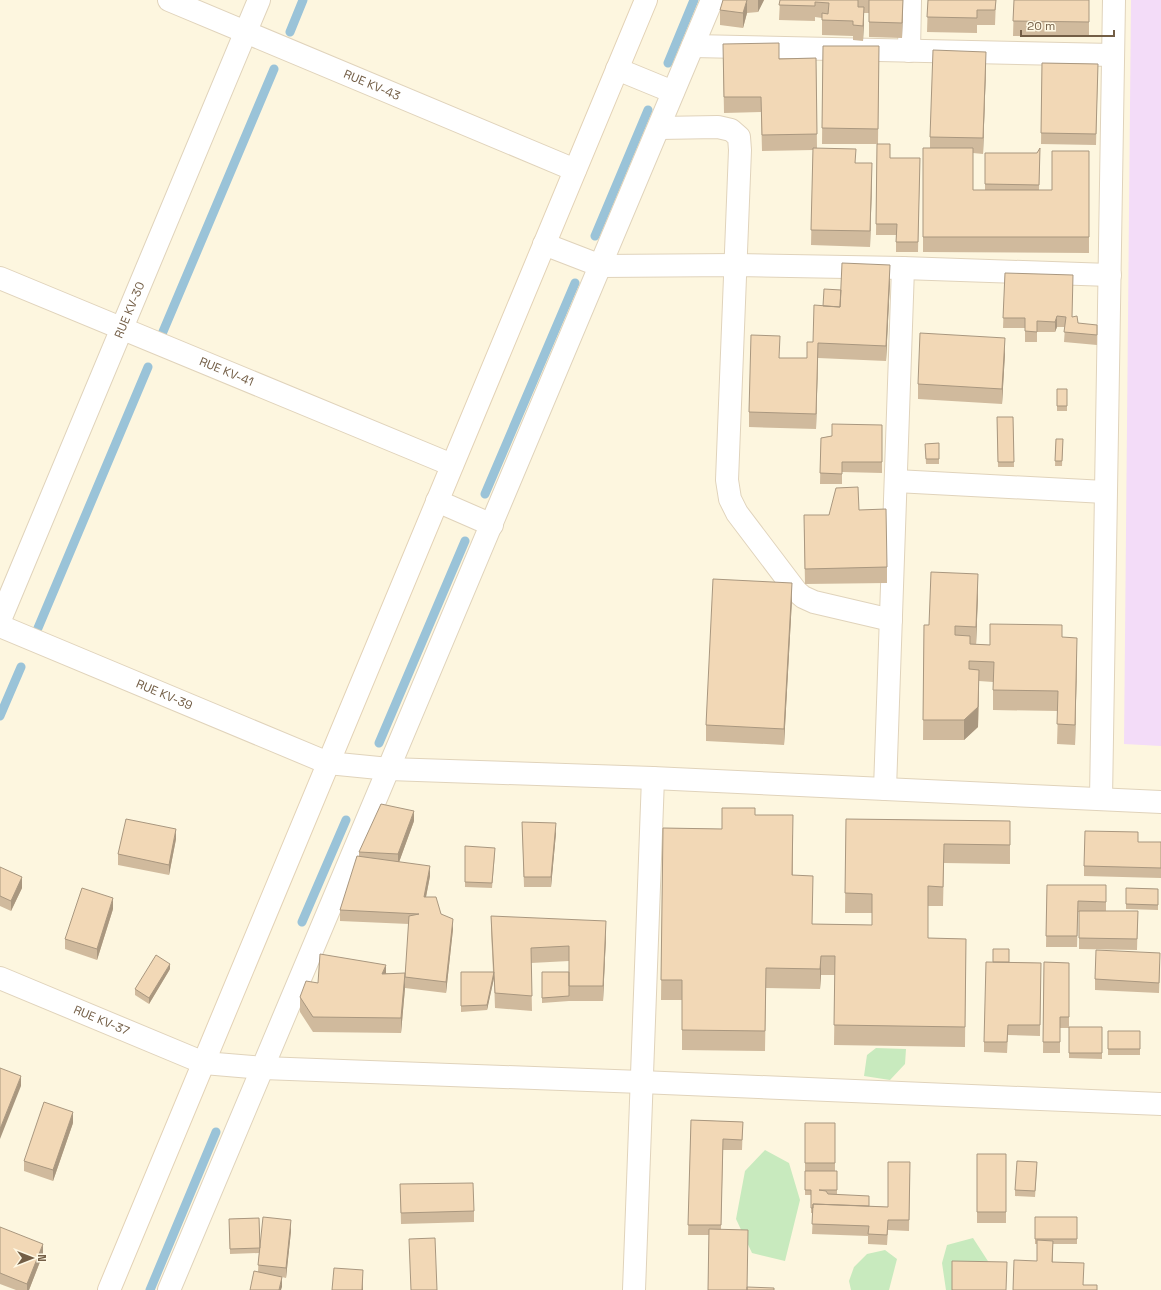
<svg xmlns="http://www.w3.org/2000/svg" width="1161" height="1290" font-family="'Space Grotesk',sans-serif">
<rect width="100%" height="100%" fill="#fdf6df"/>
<path fill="#f3dcf8" d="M1131 0H1161V746L1124 744Z"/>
<path fill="#c8eabe" d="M876 1048 906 1049 905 1064 890 1080 864 1076 867 1055Z
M765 1150 789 1163 800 1200 785 1261 752 1253 736 1219 745 1171Z
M973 1238 995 1272 984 1290H946L942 1263 947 1245Z
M885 1250 897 1259 889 1290H851L849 1281 854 1267 867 1254Z"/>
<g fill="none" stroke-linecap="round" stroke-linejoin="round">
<path stroke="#9ac3d8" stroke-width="9" d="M290 32 303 0
M668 63 694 0
M595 236 648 110
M162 334 274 69
M485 494 575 283
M38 628 148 367
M0 716 21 667
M379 743 465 541
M302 922 346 820
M150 1290 216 1132"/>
<g stroke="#e0d3bb" stroke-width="24">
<g id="street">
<path id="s1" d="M169 0 575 170"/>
<path d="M693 46 1113 55"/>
<path d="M909 51 910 0"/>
<path d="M617 69 673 92"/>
<path d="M659 128 718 127 731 130 739 137 740 150 727 480 730 499 737 513 796 591 803 597 814 602 891 620"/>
<path d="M544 244 601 266 736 265 903 268 1110 275"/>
<path id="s2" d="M0 278 452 465"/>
<path d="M896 481 1105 492"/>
<path d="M437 501 492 525"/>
<path id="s3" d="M0 620 259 0"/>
<path id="s4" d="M0 626 328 763 389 769 653 778 1161 802"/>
<path d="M885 789 903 268"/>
<path d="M1101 799 1114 0"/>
<path id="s5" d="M0 978 204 1063 263 1068 641 1082 1161 1104"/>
<path d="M169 1290 712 0"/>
<path d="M634 1290 653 778"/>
</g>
</g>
<g stroke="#e3d2b6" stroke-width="24">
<path id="secondary" d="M109 1290 646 0"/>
</g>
<use href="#street" stroke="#fff" stroke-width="22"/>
<use href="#secondary" stroke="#fff" stroke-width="22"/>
</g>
<path fill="#d0ba9d" d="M723 0H764L758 12 747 13 743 28 720 25V10Z
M780 0H903L902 38 869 37V13H864L863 41 853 40V36L822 35V18L815 17V21L779 20Z
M928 0H996L995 25H977V33L927 32Z
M1014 0H1089V37L1013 36Z
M823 46H879L878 144 890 158H920L918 252H896V235H876L877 144H822Z
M816 58 817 149 856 163 872 179 870 247 811 245 813 150 762 151 761 112 724 113 723 59Z
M1042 63 1098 64 1096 145 1041 144Z
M986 67 983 154 973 153V190H985V153H1037L1040 148 1039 190H1052L1089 151V253L923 252V148H930V137Z
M1005 273 1072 317 1078 323 1097 335V345L1064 342 1065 327H1057L1055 332H1037V342H1025V328H1003Z
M890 281 886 361 818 358 816 429 749 427V412L780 358H807L813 342 823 306 841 290Z
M1005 353 1002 404 918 399V384Z
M1057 389H1067V411H1057Z
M997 417H1013L1014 467H998Z
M882 425V473L842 472V484H820L821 438Z
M1056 439H1063L1062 466H1055Z
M939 443V464H926L925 444Z
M859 510 887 567V583L805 584 804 530 829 515Z
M978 594 976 644 990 645 1062 637 1077 657 1075 745 1057 744 1058 711 993 710V682L979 681 978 727 964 740H923L924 625H929Z
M792 599 784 745 706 741V725Z
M846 819 1010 821V864L944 863 943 906H928V938L966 939 965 1047 834 1045 835 975H821L820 989 766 988 765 1051 682 1050V1000H661L663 828 722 829 793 835V875L812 924 872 925V913H845Z
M414 821 399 862 430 876 426 897 453 929 446 993 405 988 401 1033 313 1032 300 1012V997L318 983 386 973 405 977 409 924 340 921V910L359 856V852Z
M522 822 556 833 551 887H524Z
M176 839 169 875 118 865V854Z
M1138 842H1161V878L1084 876V866Z
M465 846 495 853 492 888 465 887Z
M0 867 22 888 11 911 0 906Z
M1047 885H1106V911H1138L1137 950 1079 949V912H1078L1077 947H1046Z
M1126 888 1158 889V910L1126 909Z
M113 909 97 960 65 949V939Z
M491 916 606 936 603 1001H569L542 1003V972H569V961L531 963 532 1011 495 1008 494 978 487 1010 461 1012V972H493L491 931Z
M1009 962 1041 963 1040 1036 1008 1035 1007 1053 984 1052V1042Z
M1044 962 1069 963V1027H1102V1059L1069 1058V1028H1060V1053H1043Z
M1160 964 1159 993 1095 990V979Z
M170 969 149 1004 135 995V989Z
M1108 1031H1140V1055H1108Z
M691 1120 743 1122 742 1150H723L721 1229 708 1290 709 1235H688Z
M73 1123 53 1181 24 1171V1161Z
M805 1123H835V1171H837V1195L869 1206 888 1207 910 1173 909 1231 888 1230 887 1245 868 1244V1236L812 1234 813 1213H811V1195H805Z
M977 1154H1006V1223H977Z
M1037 1167 1035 1197 1015 1196V1190Z
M400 1184 474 1211V1222L401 1224Z
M1035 1217H1077V1244H1053V1262L1084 1285 1013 1290 1037 1261V1244H1035Z
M259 1218 260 1249 291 1231 286 1278 282 1277V1287L258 1272 259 1253 230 1254 229 1219Z
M0 1227 43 1254 29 1290H16L0 1284Z"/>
<path fill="#a9977f" d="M747 0V13L743 28V13Z
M758 0H764L758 12Z
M903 0V11L902 38V23Z
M864 7V22L863 41V26Z
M986 52V67L983 154V138Z
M872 163V179L870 247V231Z
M890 265V281L886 361V346Z
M1057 316V327L1055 332V322Z
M1005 338V353L1002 404V389Z
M818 343V358L816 429V414Z
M978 574V594L976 646V627Z
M792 583V599L784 745V729Z
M1077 638V657L1075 745V725Z
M979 690 978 727 964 740V720Z
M414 811V821L398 865V854Z
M556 823V833L551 887V877Z
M176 829V839L169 875V865Z
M430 866V876L424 907V897Z
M22 877V888L11 911V901Z
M113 898V909L97 960V949Z
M453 919V929L446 993V982Z
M606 921V936L603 1001V986Z
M821 956V975L820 989V969Z
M170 964V969L149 1004V998Z
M386 965V980L382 974Z
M494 972V978L487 1010V1005Z
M405 973V988L401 1033V1018Z
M21 1076V1086L0 1139V1129Z
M73 1112V1123L53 1181V1170Z
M291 1220V1231L286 1278V1268Z
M43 1244V1254L29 1290H27V1284Z
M363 1270V1290H362Z
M282 1277V1287L281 1290H279Z"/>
<path fill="#f2d8b6" stroke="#a9977f" d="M723 0H747L743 13 720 10Z
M780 0H858V7H864L863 26 853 25V21L822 20V13L828 14 829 3 815 2V6L779 5Z
M869 0H903L902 23 869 22Z
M928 0H996L995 10H977V18L927 17Z
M1014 0H1089V22L1013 21Z
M779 43V59L816 58 817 134 762 135 761 97H724L723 44Z
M823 46H879L878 129 822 128Z
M933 50 986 52 983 138 930 137Z
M1042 63 1098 64 1096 134 1041 133Z
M877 144H890V158H920L918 242H896L897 224H876Z
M813 148 856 149 855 163H872L870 231 811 230Z
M923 148H973V190H1052V151H1089V237H923Z
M1040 148 1039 185 985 184V153H1037Z
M842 263 890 265 886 346 818 343 816 414 749 412 751 335 780 336 779 358H807V342H813L814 305 840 307Z
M1005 273 1073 275 1072 317 1077 316 1078 323 1097 325V335L1064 332 1066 317 1057 316 1055 322 1037 321V332L1025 331V318H1003Z
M824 289 841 290 840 307 823 306Z
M920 333 1005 338 1002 389 918 384Z
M1057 389H1067V406H1057Z
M997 417H1013L1014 462H998Z
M832 424 882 425V462H842V474L820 473 821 438 832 436Z
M1056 439H1063L1062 461H1055Z
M939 443V459H926L925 444Z
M858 487 859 510 886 509 887 567 805 569 804 515H829L836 488Z
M931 572 978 574 976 627 955 626V635L970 636V644L990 645V624L1062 625V637L1077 638 1075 725 1057 724 1058 691 993 690 994 662 969 661V669L979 670 978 707 964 720H923L924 625H929Z
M713 579 792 583 784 729 706 725Z
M381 804 414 811 398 854 359 852Z
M722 808H755V815H793L792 875 813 876 812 924 872 925V894L845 893 846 819 1010 821V845L944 844 943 887 928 886V938L966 939 965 1027 834 1025 835 956H821L820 969 766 968 765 1031 682 1030V980H661L663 828 722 829Z
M126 819 176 829 169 865 118 854Z
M522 822 556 823 551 877H524Z
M1085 831 1138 832V842H1161V868L1084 866Z
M465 846 495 848 492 883 465 882Z
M357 856 430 866 424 897H436L441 914 453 919 446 982 405 977 409 916 419 914 340 910Z
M0 867 22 877 11 901 0 896Z
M1047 885H1106V902L1078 901 1077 936H1046Z
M82 888 113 898 97 949 65 939Z
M1126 888 1158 889V905L1126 904Z
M1079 911H1138L1137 939 1079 938Z
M491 916 606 921 603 986H569V946L531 948 532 996 495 993Z
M993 949H1009V962H993Z
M1096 950 1160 953 1159 983 1095 979Z
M320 954 386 965 382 974 405 973 401 1018 313 1017 300 997 306 981 318 983Z
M156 955 170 964 149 998 135 989Z
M986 962 1041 963 1040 1025H1008L1007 1042H984Z
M1044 962 1069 963V1017H1060V1042H1043Z
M461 972H494L487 1005 461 1006Z
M542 972H569V996L542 998Z
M1069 1027H1102V1053H1069Z
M1108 1031H1140V1049H1108Z
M0 1068 21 1076 0 1129Z
M44 1102 73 1112 53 1170 24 1161Z
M691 1120 743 1122 742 1140 723 1139 721 1225H688Z
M805 1123H835V1163H805Z
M977 1154H1006V1212H977Z
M1017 1161 1037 1162 1035 1191 1015 1190Z
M888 1162H910L909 1220H888L887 1235 868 1234 869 1226 812 1224 813 1204 888 1207Z
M805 1171H837V1190H819L826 1191 828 1194 869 1196V1206L813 1204V1208H811V1190H805Z
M473 1183 474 1211 401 1213 400 1184Z
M263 1217 291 1220 286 1268 258 1265Z
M1035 1217H1077V1239H1035Z
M259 1218 260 1248 230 1249 229 1219Z
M0 1227 43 1244 27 1284 0 1273Z
M709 1229 748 1230 747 1290H708Z
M435 1238 437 1290H411L409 1239Z
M1037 1240 1053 1241 1052 1262 1084 1263 1083 1285H1097V1290H1013L1014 1260 1037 1261Z
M952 1261 1007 1262 1006 1290H952Z
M334 1268 363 1270 362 1290H332Z
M254 1271 282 1277 279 1290H250Z
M747 1287 774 1288V1290H747Z"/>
<g text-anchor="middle" stroke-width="3.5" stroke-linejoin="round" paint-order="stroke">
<g font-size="12" fill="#735e46" stroke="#fff9e5">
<text dy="4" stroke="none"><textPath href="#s1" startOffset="220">RUE KV-43</textPath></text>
<text dy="4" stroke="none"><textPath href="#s3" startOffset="336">RUE KV-30</textPath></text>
<text dy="4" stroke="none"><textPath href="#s2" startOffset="245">RUE KV-41</textPath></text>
<text dy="4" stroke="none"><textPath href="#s4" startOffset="178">RUE KV-39</textPath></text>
<text dy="4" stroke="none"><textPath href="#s5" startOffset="110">RUE KV-37</textPath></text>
</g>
</g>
<g transform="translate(32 1258) rotate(90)" stroke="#fff9e5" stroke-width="3" paint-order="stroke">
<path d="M0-3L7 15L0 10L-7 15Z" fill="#735e46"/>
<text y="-6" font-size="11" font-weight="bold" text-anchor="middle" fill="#735e46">N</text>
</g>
<path d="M1021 30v6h93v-6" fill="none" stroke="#735e46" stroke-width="2"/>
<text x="1027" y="30" font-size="12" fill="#735e46" stroke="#fff9e5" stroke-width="3" paint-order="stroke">20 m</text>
</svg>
